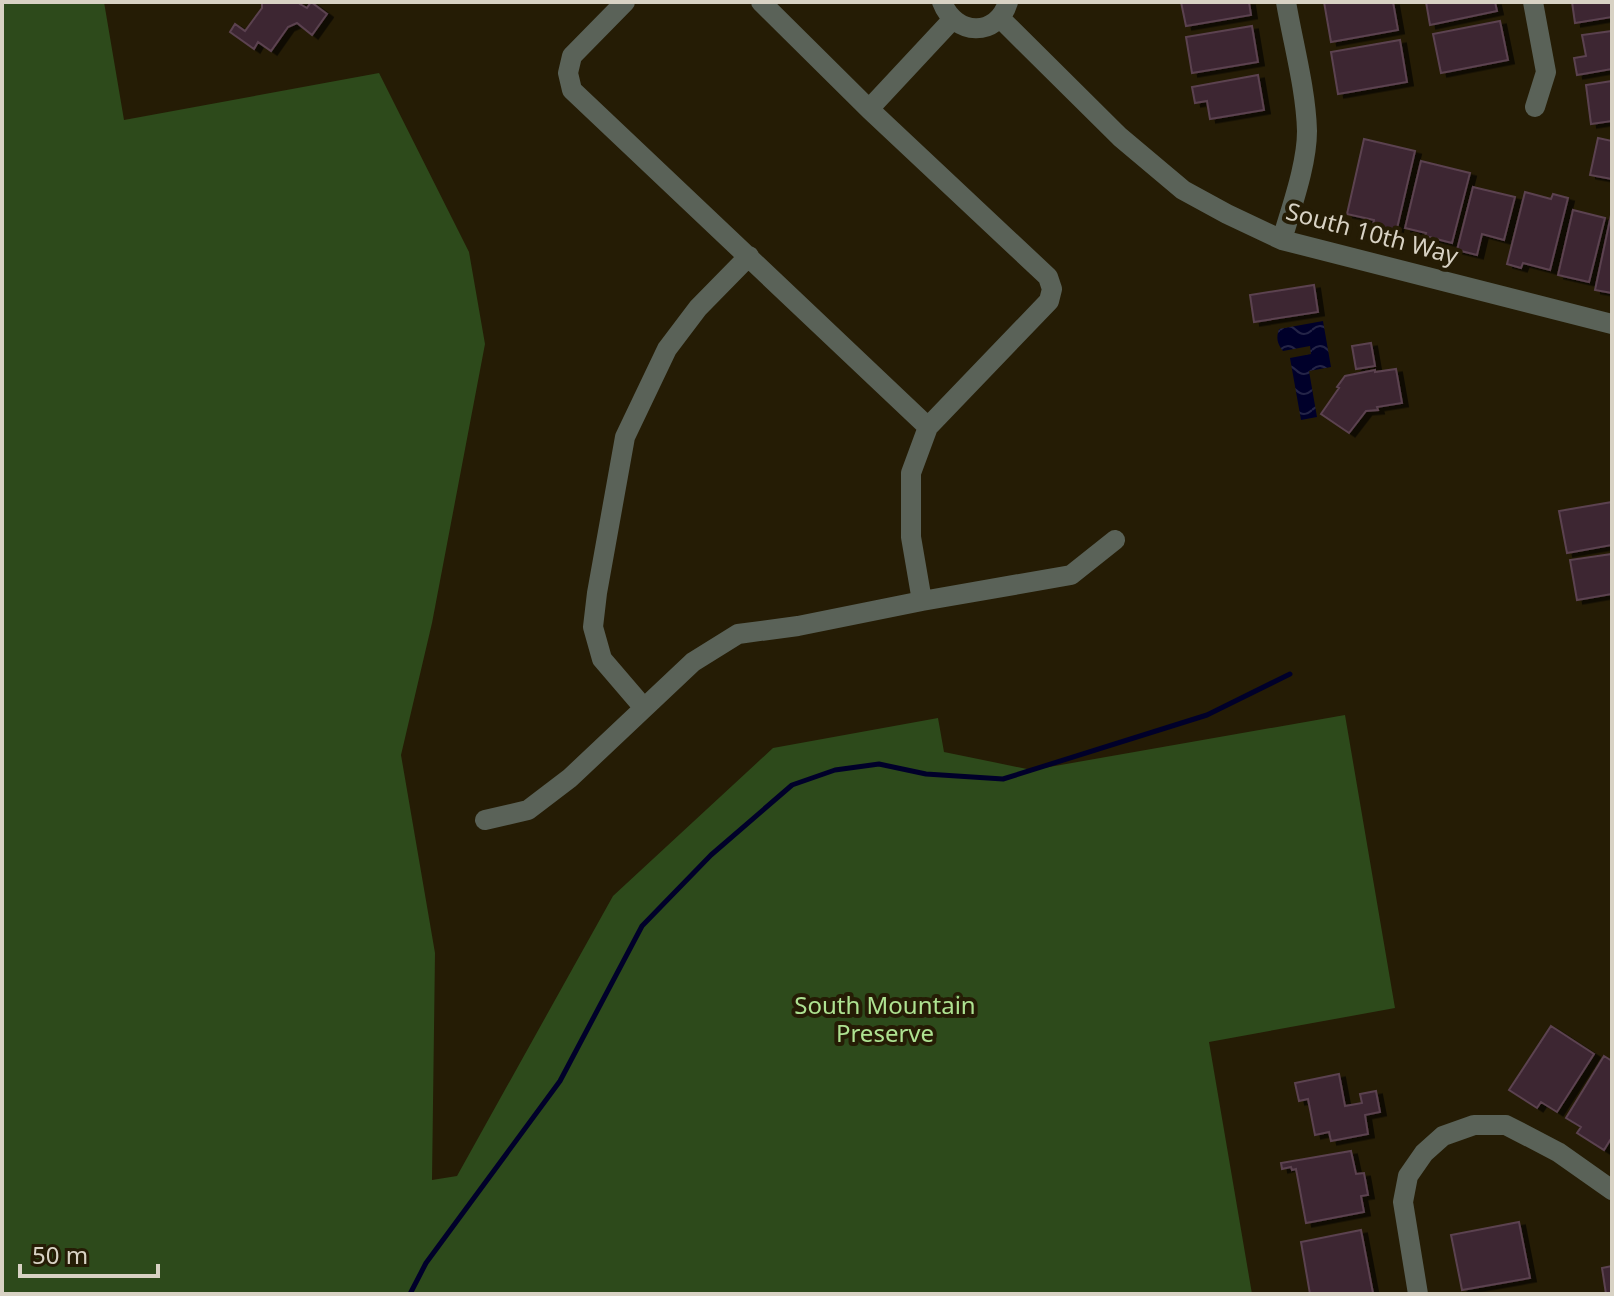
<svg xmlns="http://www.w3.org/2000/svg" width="1614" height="1296" font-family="'Noto Sans',sans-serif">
<defs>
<pattern id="water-waves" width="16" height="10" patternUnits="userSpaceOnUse" patternTransform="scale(2)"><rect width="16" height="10" fill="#00002a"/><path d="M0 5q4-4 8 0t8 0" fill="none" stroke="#242447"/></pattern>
<filter id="shadow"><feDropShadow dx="6" dy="3.5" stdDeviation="0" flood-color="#0009"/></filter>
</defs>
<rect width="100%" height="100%" fill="#251c05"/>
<path fill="#2d4a1b" d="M2 2H104L124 120 379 73 469 252 485 344 432 623 401 755 435 953 432 1180 457 1176 613 896 773 748 938 718 944 752 1032 770 1345 715 1395 1008 1209 1042 1252 1294H2Z"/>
<path fill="url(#water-waves)" d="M1323 321 1331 367 1309 371 1317 417 1301 420 1290 358 1311 354 1310 346 1283 351C1277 343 1276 338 1279 329Z"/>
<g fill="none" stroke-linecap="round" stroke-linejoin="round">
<path stroke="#00002a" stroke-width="5" d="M410 1294 426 1263 560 1081 642 926 711 855 792 785 835 770 879 764 926 774 1003 779 1207 715 1290 674"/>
</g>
<path fill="#3c2633" stroke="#5b4250" stroke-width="2" filter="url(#shadow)" d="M262 2H301L300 4 307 8 311 2 327 14 312 35 297 23 288 27 271 51 258 42 254 49 230 32 235 24 245 31 262 8Z
M1181 2H1249L1251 15 1186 26Z
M1324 2H1393L1398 30 1331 42Z
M1426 2H1495L1497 11 1430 25Z
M1572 2H1612V17L1575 23Z
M1500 21 1508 60 1441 73 1433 34Z
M1252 26 1258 62 1192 73 1186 37Z
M1612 31V69L1577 75 1574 58 1586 56 1582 35Z
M1400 40 1407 82 1338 94 1331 52Z
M1258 75 1264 110 1210 119 1207 101 1195 103 1192 87Z
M1612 81V121L1591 124 1586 85Z
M1598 138 1612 141V179L1590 175Z
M1364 139 1415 151 1395 237 1372 231 1374 220 1347 214Z
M1421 161 1470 173 1452 243 1425 236 1426 233 1405 228Z
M1473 187 1515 197 1504 240 1482 234 1477 255 1457 250Z
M1525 192 1551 199 1553 194 1568 198 1550 270 1523 263 1521 268 1507 264Z
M1573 210 1605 218 1589 282 1558 275Z
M1611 215 1612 216V293L1595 290Z
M1314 285 1318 312 1254 322 1250 295Z
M1371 343 1375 366 1356 369 1352 346Z
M1396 369 1402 403 1377 407 1378 410 1366 411 1349 433 1321 414 1339 388 1337 387 1345 376 1375 370V372Z
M1612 502V545L1567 553 1559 511Z
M1612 554V594L1577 600 1570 560Z
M1551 1026 1594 1054 1557 1112 1541 1102 1537 1108 1509 1090Z
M1604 1056 1612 1061V1137L1604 1150 1577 1133 1581 1127 1566 1118Z
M1339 1074 1345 1106 1362 1103 1360 1094 1376 1091 1380 1112 1365 1115 1368 1134 1331 1141 1329 1132 1315 1135 1308 1099 1299 1101 1295 1083Z
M1351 1151 1356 1174 1364 1173 1368 1195 1361 1196 1364 1212 1306 1223 1296 1169 1292 1170 1291 1167 1282 1169 1281 1163Z
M1519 1222 1530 1278 1462 1290 1451 1235Z
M1361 1230 1373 1293 1310 1294 1301 1242Z
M1612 1266V1294H1606L1602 1268Z"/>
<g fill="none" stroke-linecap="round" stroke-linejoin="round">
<path stroke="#5a6258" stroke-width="20" d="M761 2 869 109 952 20
M942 2C955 36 997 38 1008 2
M1533 2 1546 72 1535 107
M1000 18 1120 137 1183 190 1227 214 1282 240 1612 324
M869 109 1048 277 1052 289 1049 301 928 427
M1282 240C1291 208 1307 165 1307 131 1306 90 1293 43 1286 2
M922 601 1071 575 1115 540
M644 708 602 659 593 627 597 593 625 437 667 349 698 308 749 256
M485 820 528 810 570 778 693 662 738 634 798 626 922 601 911 537V473L928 427 572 90 568 73 572 56 625 2
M1418 1294 1403 1202 1408 1176 1424 1153 1443 1136 1474 1125H1506L1558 1152 1612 1190"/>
</g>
<g text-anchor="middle" stroke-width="8" stroke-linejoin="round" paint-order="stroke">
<g font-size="24" fill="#d8d2c4" stroke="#251c05">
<text transform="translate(1372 234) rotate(15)" y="8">South 10th Way</text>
</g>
<g font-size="24" fill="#aee291" stroke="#251c05">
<text x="885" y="1014">South Mountain<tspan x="885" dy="28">Preserve</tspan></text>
</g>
</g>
<rect width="1614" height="1296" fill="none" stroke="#d8d2c4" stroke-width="8"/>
<path d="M20 1264v12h138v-12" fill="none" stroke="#d8d2c4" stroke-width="4"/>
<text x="32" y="1264" font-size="24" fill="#d8d2c4" stroke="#251c05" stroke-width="6" paint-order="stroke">50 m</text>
</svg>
